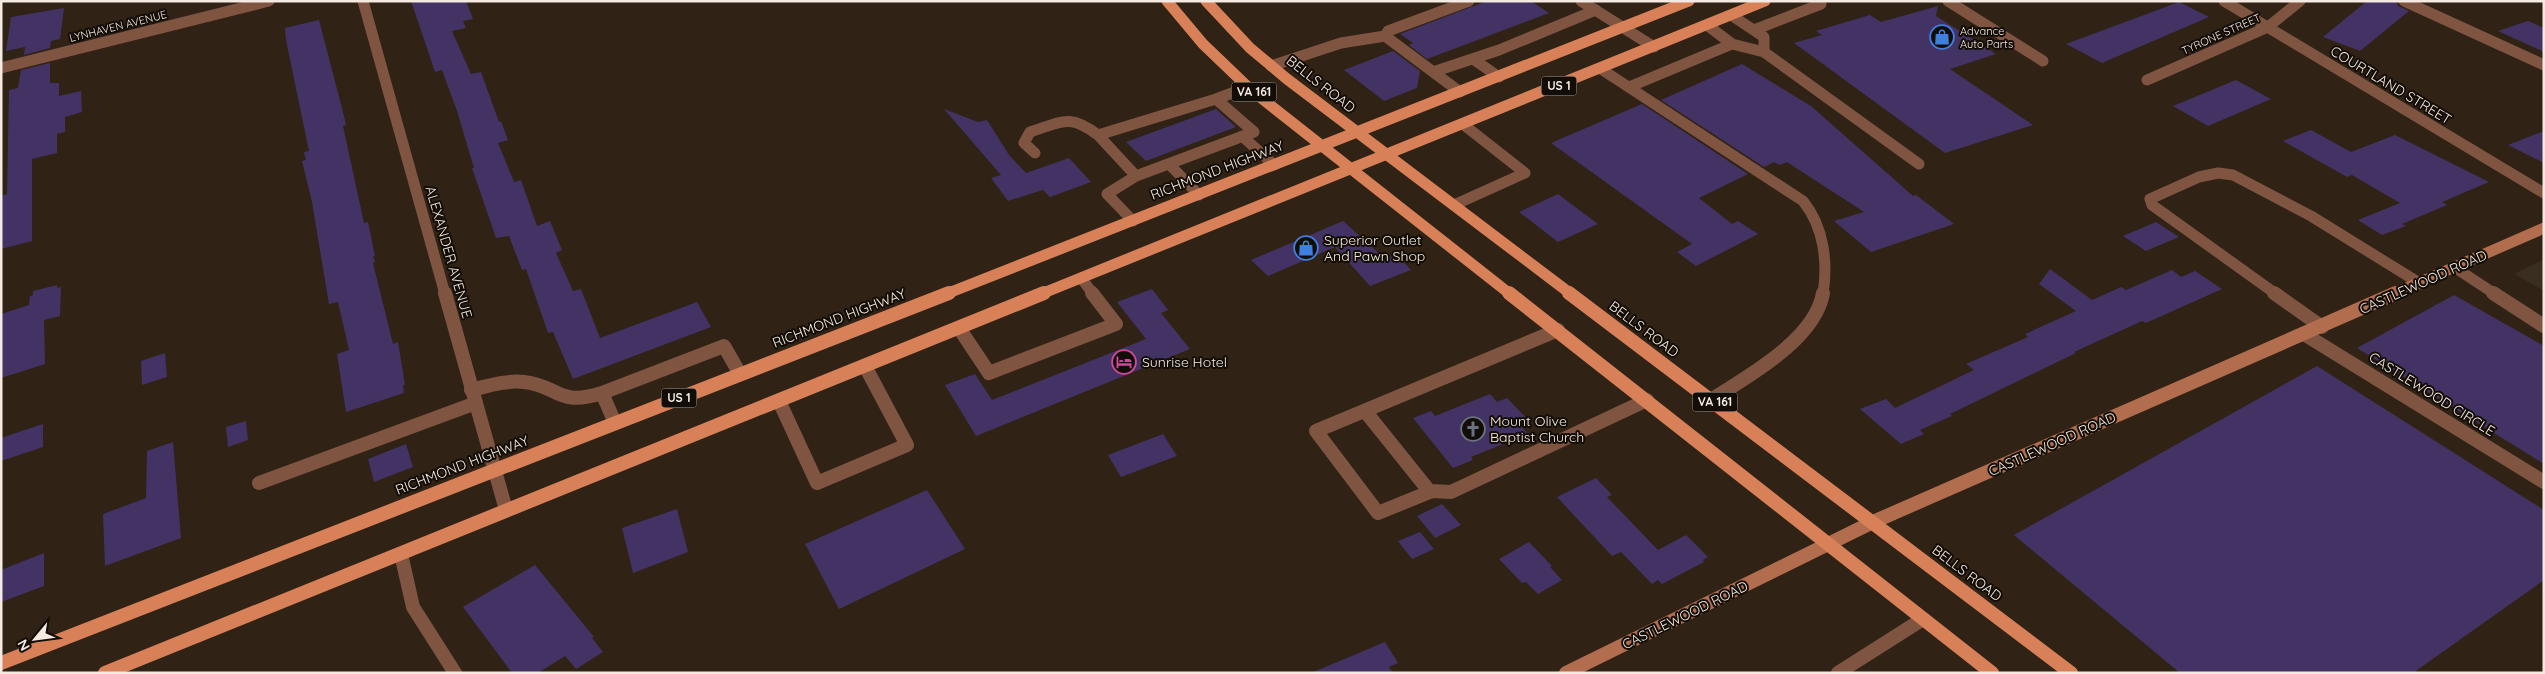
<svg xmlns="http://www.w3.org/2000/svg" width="2545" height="674" font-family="Quicksand,sans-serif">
<rect width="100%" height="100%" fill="#302215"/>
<path fill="#3a2e20" d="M2544 259V291L2514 274Z"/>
<path fill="#433364" d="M411 1H466L473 19 463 21 466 28 452 31 471 74 481 72 499 122 501 121 508 140 498 143 514 182 521 180 537 226 550 221 562 250 556 253 573 291 581 289 600 338 697 302 711 327 573 379 553 332 548 333 526 269 522 270 509 236 496 238 472 168H474L457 111 442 70 435 72Z
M1487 1H1531L1549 13 1427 59 1409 45 1413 43 1400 34Z
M2367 1H2397L2398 6 2409 11 2360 51 2323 37Z
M2179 2 2209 17 2102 63 2066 44Z
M1938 6 1936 16 1996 54 1950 69 2033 125 1945 153 1794 43 1822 35 1816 31 1870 15 1881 22Z
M64 8 60 39 51 41 50 48 24 55 25 47 6 51 11 17Z
M319 20 344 116 346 125 343 126 364 223 368 222 375 256H373L375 262 373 263 393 344 398 342 405 385H403L404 393 346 412 337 354 349 350 338 302 329 304 312 202 302 161 306 160 304 152 309 151 286 40 285 28Z
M2528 21 2544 28V52L2498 31Z
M1393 51 1420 71 1417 88 1384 101 1344 70Z
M50 63V83H59V96L81 91 82 112 65 117V132L57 134V153L32 159V241L1 249V196L7 194 9 90 18 88 21 70Z
M1742 64 1811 106 1913 196 1916 195 1954 224 1871 252 1834 221 1864 212 1787 162 1780 165 1774 162 1764 167 1661 100Z
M2236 80 2271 99 2208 126 2173 106Z
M1642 104 1748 174 1699 198 1732 224 1738 221 1758 234 1696 266 1677 252 1692 244 1551 143Z
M944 109 978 122 987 120 1009 155 1026 173 1069 158 1091 182 1050 197 1043 190 1008 201 991 178 1001 175Z
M1216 109 1236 127 1146 161 1126 142Z
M2311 130 2351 152 2395 135 2489 182 2442 202 2447 205 2402 224 2406 226 2382 235 2358 220 2400 203 2352 175 2347 177 2283 141Z
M2544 131V163L2508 145Z
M1558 194 1598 224 1558 242 1519 212Z
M1343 221 1384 258 1398 256 1411 270 1370 286 1335 247 1268 276 1251 260Z
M2156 222 2179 237 2146 251 2123 236Z
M2050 269 2092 300 2121 287 2126 290 2172 270 2181 277 2195 271 2222 289 2146 323 2142 321 2074 352 2076 353 1950 414 1952 416 1920 430 1924 434 1901 444 1860 409 1886 399 1895 408 1974 370 1966 364 2028 337 2025 334 2076 311 2039 284Z
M57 285V288L61 287 60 316 44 320 45 364 1 378V314L29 305 30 296 33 295V291Z
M1152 289 1168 310 1161 313 1190 349 976 436 945 385 975 374 992 400 1146 339 1117 302Z
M2454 295 2544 346V464L2357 348Z
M165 353 167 377 142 385 141 361Z
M2317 366 2544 510V580L2413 673H2180L2014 535Z
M1490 394 1497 402 1507 398 1529 421 1520 425 1528 434 1471 457 1473 460 1453 468 1413 418 1431 411 1435 416Z
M246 421 248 440 228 447 226 427Z
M43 424V447L1 461V438Z
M1163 434 1177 456 1121 477 1108 455Z
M173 442 181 538 105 566 103 514 146 498 147 451Z
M406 444 413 467 374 482 368 459Z
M1596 478 1612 495 1607 497 1658 550 1686 535 1708 557 1703 560 1704 562 1662 584 1658 580 1652 584 1621 552 1612 556 1557 497Z
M927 490 965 549 839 609 805 544Z
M1442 504 1461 525 1435 538 1417 516Z
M677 509 688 552 633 573 622 528Z
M1420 532 1434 549 1412 559 1398 541Z
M1529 542 1552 566 1550 567 1562 580 1538 594 1526 582 1522 583 1499 559Z
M44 553V586L1 602V570Z
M535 565 594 637 592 638 603 652 576 669 565 656 538 673H512L463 607Z
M1385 642 1398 663 1389 667 1393 673H1311Z"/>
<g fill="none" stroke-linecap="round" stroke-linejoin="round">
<path stroke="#7f5441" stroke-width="11" d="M1948 1 2043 61
M1731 15 1764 37V52
M1707 25 1732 44 1764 52 1919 164
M1754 30 1821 4 1816 1
M1473 59 1499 77
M1271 66 1341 43 1385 36
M1601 69 1803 201C1824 227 1828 262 1823 294
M1433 72 1499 50 1596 10
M1629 87 1732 44
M1460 92 1385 36 1388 31 1469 1
M1216 99 1248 87
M1216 99 1254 132 1136 176 1098 135Z
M1242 136 1274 165
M1035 153 1024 143 1030 132C1062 122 1069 113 1098 135
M1169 164 1199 195
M1454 205 1525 173 1464 125
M1133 221 1107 194 1136 176
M2454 267 2495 294
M1082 279 1093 294
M2276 294 2152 205 2150 199 2199 177 2218 173 2233 175 2311 216 2421 284"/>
<path stroke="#7f5441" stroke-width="14" d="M2274 293 2322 327
M2493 293 2544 326
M959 328 989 373 1116 324 1092 293
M1558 330 1316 431 1378 513 1432 491 1451 492 1647 400
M2304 334 2544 482
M471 390C488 386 507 380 524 382 560 386 557 407 602 393
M1711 400C1748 376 1815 340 1823 293
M779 401 817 483 907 445 865 366
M1365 411 1430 492
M615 423 602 393 724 346 740 374
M259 483 476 403
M401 554 413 607 455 673
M1838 673 1923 619"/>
<path stroke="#7f5441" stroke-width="11" d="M363 1 445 294
M1581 1 1654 47
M2224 1 2544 193
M2404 1 2544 65
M1 68 269 1
M2147 80 2268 27 2300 1"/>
<path stroke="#7f5441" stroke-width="14" d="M445 293 506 510"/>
<path stroke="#b26d4f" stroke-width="11" d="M2393 294 2544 228"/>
<path stroke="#b26d4f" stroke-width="14" d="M1566 673 1873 522 2396 293"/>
<path stroke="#d88159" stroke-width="11" d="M1167 1 1203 44 1251 90 1510 294
M1206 1 1250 48 1287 79 1571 294
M946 294 1689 1
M1041 294 1765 1"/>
<path stroke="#d88159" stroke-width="14" d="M1509 293 1992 673
M1569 293 2071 673
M1 663 949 293
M105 673 1044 293"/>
</g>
<defs>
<g id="shop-ring" transform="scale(1.25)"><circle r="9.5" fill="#130d07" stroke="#3f7fe0" stroke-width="1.5"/><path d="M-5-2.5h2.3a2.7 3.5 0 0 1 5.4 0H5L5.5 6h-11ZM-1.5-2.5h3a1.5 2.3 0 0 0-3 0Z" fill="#3f7fe0"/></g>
<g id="hotel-ring" transform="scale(1.25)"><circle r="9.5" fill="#130d07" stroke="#d1479c" stroke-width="1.5"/><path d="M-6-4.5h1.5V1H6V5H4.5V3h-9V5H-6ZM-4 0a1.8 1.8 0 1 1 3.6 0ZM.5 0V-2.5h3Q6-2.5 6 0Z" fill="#d1479c"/></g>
<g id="church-ring" transform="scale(1.25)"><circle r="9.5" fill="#130d07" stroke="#6b7280" stroke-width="1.5"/><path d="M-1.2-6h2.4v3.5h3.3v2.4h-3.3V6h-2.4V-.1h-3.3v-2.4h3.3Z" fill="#6b7280"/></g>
</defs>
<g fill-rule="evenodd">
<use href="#shop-ring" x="1942" y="37"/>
<use href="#shop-ring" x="1306" y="248"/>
<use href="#hotel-ring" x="1124" y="362"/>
<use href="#church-ring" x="1473" y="429"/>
</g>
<g text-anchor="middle" stroke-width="4" stroke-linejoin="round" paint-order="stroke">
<g font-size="11" fill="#f4eae1" stroke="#130d07">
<text transform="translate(118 26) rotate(-14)" y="4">LYNHAVEN AVENUE</text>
<text transform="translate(2221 34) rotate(-24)" y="4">TYRONE STREET</text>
</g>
<g font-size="11" fill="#f4eae1" stroke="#130d07" text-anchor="start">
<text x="1960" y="35">Advance<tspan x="1960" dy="13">Auto Parts</tspan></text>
</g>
<g fill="#130d07" stroke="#b0a8a0" stroke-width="1">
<rect x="1541.5" y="76.5" width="35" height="19" rx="4"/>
<rect x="1231.5" y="82.5" width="45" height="19" rx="4"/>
<rect x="661.5" y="388.5" width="35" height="19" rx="4"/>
<rect x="1692.5" y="392.5" width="45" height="19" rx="4"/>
</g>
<g font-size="12" font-weight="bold" fill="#f4eae1">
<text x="1559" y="90">US 1</text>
<text x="1254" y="96">VA 161</text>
<text x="679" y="402">US 1</text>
<text x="1715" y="406">VA 161</text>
</g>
<g font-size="14" fill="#f4eae1" stroke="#130d07">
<text transform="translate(1321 84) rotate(38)" y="5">BELLS ROAD</text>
<text transform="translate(2391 85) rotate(31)" y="5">COURTLAND STREET</text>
<text transform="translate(1217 170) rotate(-21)" y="5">RICHMOND HIGHWAY</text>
<text transform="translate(449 252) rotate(74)" y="5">ALEXANDER AVENUE</text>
<text transform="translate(2423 282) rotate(-24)" y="5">CASTLEWOOD ROAD</text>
<text transform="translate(839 318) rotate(-21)" y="5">RICHMOND HIGHWAY</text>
<text transform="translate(1644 329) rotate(37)" y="5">BELLS ROAD</text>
<text transform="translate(2432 394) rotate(32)" y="5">CASTLEWOOD CIRCLE</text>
<text transform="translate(2052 444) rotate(-24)" y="5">CASTLEWOOD ROAD</text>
<text transform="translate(462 465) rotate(-21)" y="5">RICHMOND HIGHWAY</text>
<text transform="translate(1967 573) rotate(37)" y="5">BELLS ROAD</text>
<text transform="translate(1685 615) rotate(-26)" y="5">CASTLEWOOD ROAD</text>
</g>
<g font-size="14" fill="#f4eae1" stroke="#130d07" text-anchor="start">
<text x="1324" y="245">Superior Outlet<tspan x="1324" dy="16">And Pawn Shop</tspan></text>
<text x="1142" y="367">Sunrise Hotel</text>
<text x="1490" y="426">Mount Olive<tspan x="1490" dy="16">Baptist Church</tspan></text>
</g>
</g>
<rect width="2545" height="674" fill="none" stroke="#f4eae1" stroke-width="5"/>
<g transform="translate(35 639) rotate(241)" stroke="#130d07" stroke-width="4" paint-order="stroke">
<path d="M0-4L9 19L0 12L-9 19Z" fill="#f4eae1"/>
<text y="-8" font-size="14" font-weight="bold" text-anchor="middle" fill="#f4eae1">N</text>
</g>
</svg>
